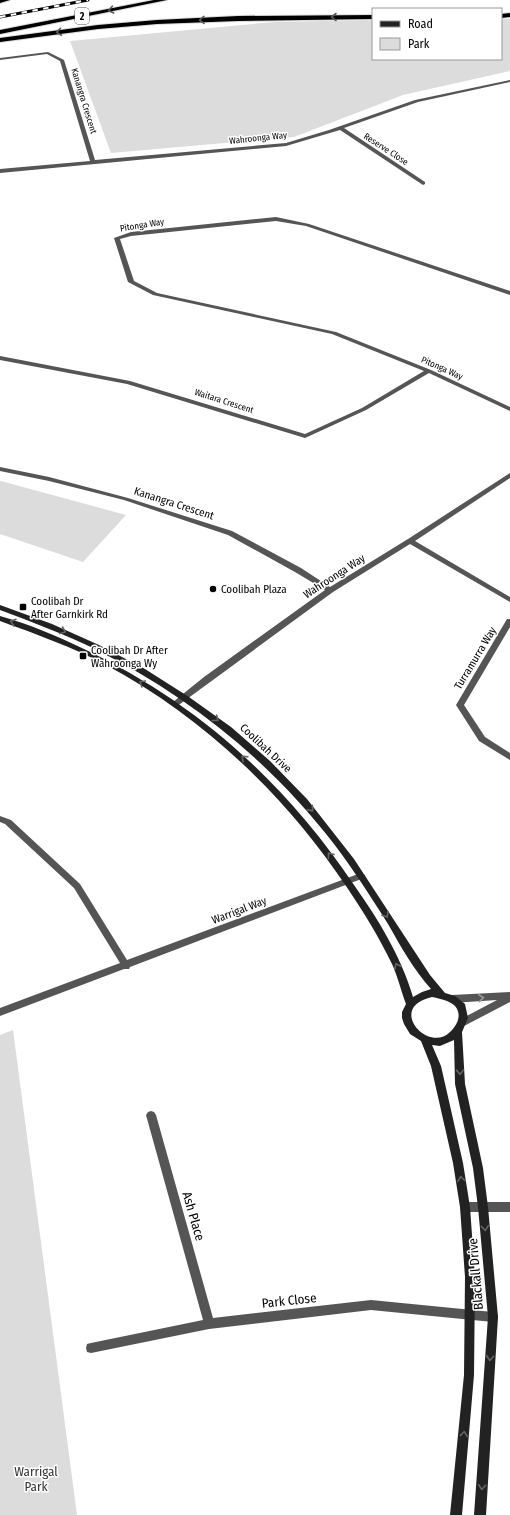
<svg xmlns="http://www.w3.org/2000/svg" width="510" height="1515" font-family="'Fira Sans Condensed',sans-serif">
<rect width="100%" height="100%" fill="#fff"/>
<path fill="#dcdcdc" d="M501 19H510V71L403 95 294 137 111 153 70 41 274 22 373 20V59H501Z
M0 481H1L126 515 83 562 0 534Z
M13 1030 77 1515H0V1035Z"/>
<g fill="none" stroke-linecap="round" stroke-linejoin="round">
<g stroke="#dbdbdb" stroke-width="2">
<path id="motorway" d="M0 0H10L0 3Z
M154 0H167L0 34V30Z
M510 13V17L501 18V14Z
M373 15V19L238 21 157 24 98 29 0 42V38L98 25 157 20 238 16Z"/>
</g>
<path fill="#555" fill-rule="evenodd" d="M48 52 64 60 95 160 286 143 329 130 415 100 510 80V82L418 102 344 128 425 182V184L423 185 340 130 286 146 0 173V169L90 161 60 61 47 54 0 60V58Z
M276 217 309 224 510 291V295L306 226 276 221 131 236 120 239 134 281 157 293 336 332 431 370 510 407V411L429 373 366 410 305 438 127 384 0 360V356L130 381 305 434 362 408 424 371 332 334 153 295 128 282 114 238 131 232Z
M0 467 49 477 128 498 232 531 301 568 330 587 408 539 510 473V478L415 541 510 597V602L410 544 333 592 176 707 172 704 173 702 204 677 325 590 295 572 228 535 124 500 49 481 0 471Z
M507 619H510V627L464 705 485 737 510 753V760L479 741 456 705Z
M0 816 11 820 80 884 127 960 358 874H364L365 876 364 878 130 967 129 969H124L0 1016V1008L120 963 74 888 5 824 0 822Z
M151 1111 154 1112 156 1115 213 1318 371 1300 493 1312 497 1313 498 1317 497 1321 493 1322 371 1310 209 1329 91 1353 87 1352 86 1348 87 1344 91 1343 203 1320 146 1115 148 1112Z
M465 1202H510V1212H465L461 1210 460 1207 461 1204Z"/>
<path fill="#555" fill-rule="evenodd" d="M510 992V1002L464 1026 461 1025 459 1022 461 1019 497 1000 452 1003 449 1002 447 999 449 996 452 995Z"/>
<path fill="#222" fill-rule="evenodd" d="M0 605 52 624 99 645 145 669 189 697 231 727 270 761 307 799 354 859 430 975 445 993 455 996 465 1004 468 1018 462 1032 465 1084 483 1168 488 1207 498 1317 486 1515H474L488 1317 478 1207 473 1168 455 1084 454 1040 440 1046 432 1045 441 1066 463 1163 470 1207 475 1277 474 1375 462 1515H450L464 1375 465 1277 460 1207 453 1163 431 1066 421 1041 410 1034 404 1024 402 1018V1012L406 1004C401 991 398 977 392 964 379 937 363 911 346 886 285 795 203 717 106 665 72 647 36 634 0 621V616C29 624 57 636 84 649 197 703 284 781 354 885 378 919 401 956 413 997L422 992 431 989C414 970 401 947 388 924 371 897 353 869 334 844 268 759 190 697 95 649 64 634 32 622 0 610ZM432 997C437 998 442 999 447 1001 463 1007 461 1022 450 1032 428 1054 386 1007 432 997Z"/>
<use href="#motorway" fill="#000" fill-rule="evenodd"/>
<g stroke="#000" stroke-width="3">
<path id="rail" d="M0 17 88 0"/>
</g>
<use href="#rail" stroke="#fff" stroke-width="2" stroke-dasharray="5.5" stroke-linecap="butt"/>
</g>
<defs><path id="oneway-chevron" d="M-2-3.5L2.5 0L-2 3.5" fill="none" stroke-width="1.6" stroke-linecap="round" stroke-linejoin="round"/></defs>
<g stroke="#595959">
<use href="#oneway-chevron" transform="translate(111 10) rotate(169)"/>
<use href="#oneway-chevron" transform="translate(334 17) rotate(180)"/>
<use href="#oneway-chevron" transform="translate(202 20) rotate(178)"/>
<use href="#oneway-chevron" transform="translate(59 32) rotate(172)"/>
</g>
<g stroke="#646464">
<use href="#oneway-chevron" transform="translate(13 622) rotate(-162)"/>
<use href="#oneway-chevron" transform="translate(63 631) rotate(23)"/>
<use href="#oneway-chevron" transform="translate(142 683) rotate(-149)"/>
<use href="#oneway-chevron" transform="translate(216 719) rotate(38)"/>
<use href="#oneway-chevron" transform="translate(244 758) rotate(-137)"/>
<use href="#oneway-chevron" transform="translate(311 809) rotate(49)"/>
<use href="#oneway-chevron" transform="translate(330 855) rotate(-126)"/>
<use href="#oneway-chevron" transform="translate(386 915) rotate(58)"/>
<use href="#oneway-chevron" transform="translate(397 966) rotate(-116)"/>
<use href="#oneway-chevron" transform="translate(460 1072) rotate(88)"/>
<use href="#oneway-chevron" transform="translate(461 1179) rotate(-98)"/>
<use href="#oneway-chevron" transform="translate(485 1228) rotate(84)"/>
<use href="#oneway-chevron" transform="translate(490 1358) rotate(94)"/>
<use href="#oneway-chevron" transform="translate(464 1434) rotate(-84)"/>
<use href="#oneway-chevron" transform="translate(482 1487) rotate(94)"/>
</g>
<use stroke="#999" href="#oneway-chevron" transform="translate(481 998) rotate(-5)"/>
<g fill="#000" stroke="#fff" stroke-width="1.5">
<circle cx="213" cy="589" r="4"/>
<rect x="19" y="603" width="8" height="8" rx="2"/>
<rect x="79" y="652" width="8" height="8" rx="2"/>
</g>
<g text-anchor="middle" stroke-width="3" stroke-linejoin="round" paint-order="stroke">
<g font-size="9" fill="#000" stroke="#fff">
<text transform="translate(84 101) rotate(73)" y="3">Kanangra Crescent</text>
<text transform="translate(258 138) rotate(-6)" y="3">Wahroonga Way</text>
<text transform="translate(386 149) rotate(33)" y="3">Reserve Close</text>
<text transform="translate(142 225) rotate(-9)" y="3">Pitonga Way</text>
<text transform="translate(442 368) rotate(24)" y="3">Pitonga Way</text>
<text transform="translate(224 401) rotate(18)" y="3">Waitara Crescent</text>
</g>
<rect fill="#fff" stroke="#4c4c4c" stroke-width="1" x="75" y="8" width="14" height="16" rx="3"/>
<g font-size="10" font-weight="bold" fill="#000">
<text x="82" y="20">2</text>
</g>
<g font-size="11" fill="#000" stroke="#fff">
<text transform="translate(174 503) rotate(18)" y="4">Kanangra Crescent</text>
<text transform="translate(334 576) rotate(-33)" y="4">Wahroonga Way</text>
<text transform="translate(475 658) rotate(-59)" y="4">Turramurra Way</text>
<text transform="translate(266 748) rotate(43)" y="4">Coolibah Drive</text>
<text transform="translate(239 910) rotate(-21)" y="4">Warrigal Way</text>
</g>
<g font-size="11" fill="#000" stroke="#fff" text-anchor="start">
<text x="221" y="593">Coolibah Plaza</text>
<text x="31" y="605">Coolibah Dr<tspan x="31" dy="13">After Garnkirk Rd</tspan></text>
<text x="91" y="654">Coolibah Dr After<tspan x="91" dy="13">Wahroonga Wy</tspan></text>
</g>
<g font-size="13" fill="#000" stroke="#fff">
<text transform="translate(194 1216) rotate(74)" y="5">Ash Place</text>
<text transform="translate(475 1274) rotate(-95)" y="5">Blackall Drive</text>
<text transform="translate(289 1300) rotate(-6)" y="5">Park Close</text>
</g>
<g font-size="13" fill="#333" stroke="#fff">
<text x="36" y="1476">Warrigal<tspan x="36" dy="15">Park</tspan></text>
</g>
</g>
<rect x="372" y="8" width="130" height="52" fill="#ffffff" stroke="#999999"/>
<rect x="380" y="21" width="20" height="6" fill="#222222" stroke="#999999"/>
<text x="408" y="28" font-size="12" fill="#000000">Road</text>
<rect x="380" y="38" width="20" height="12" fill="#dcdcdc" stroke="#999999"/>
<text x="408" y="48" font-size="12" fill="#000000">Park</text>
</svg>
